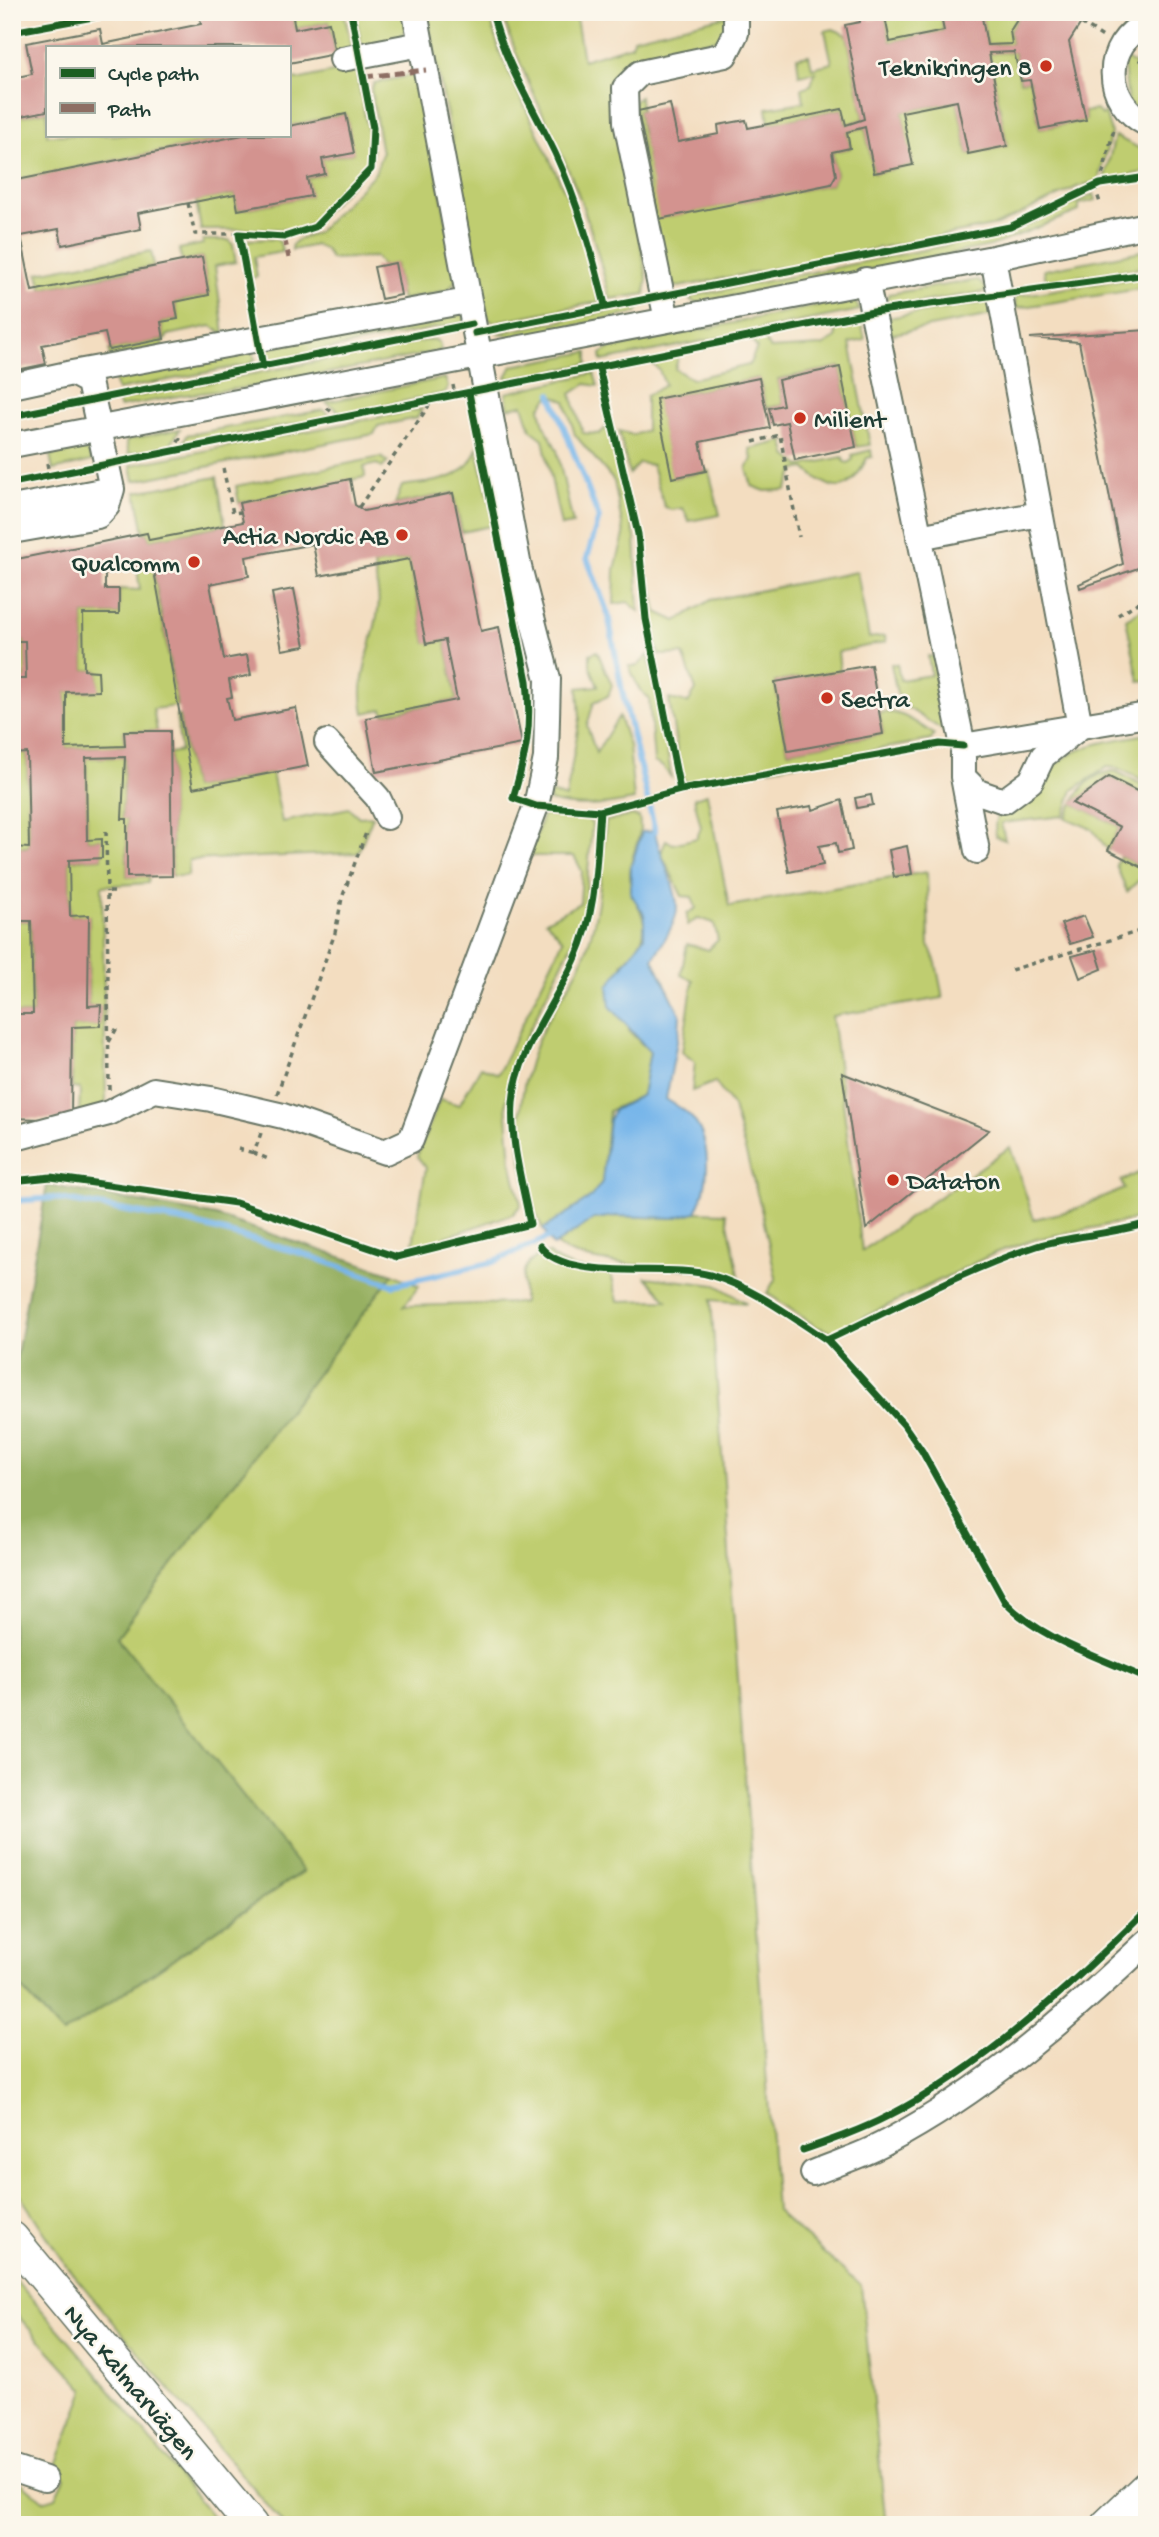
<svg xmlns="http://www.w3.org/2000/svg" width="1159" height="2537" font-family="'Gochi Hand',sans-serif">
<rect width="100%" height="100%" fill="#fbf7ec"/>
<filter id="ink" filterUnits="userSpaceOnUse"><feTurbulence type="fractalNoise" baseFrequency=".0143" numOctaves="2"/><feDisplacementMap in="SourceGraphic" scale="14" xChannelSelector="R" yChannelSelector="G"/><feConvolveMatrix kernelMatrix="1 2 1 2 8 2 1 2 1" color-interpolation-filters="sRGB"/></filter>
<filter id="wash" filterUnits="userSpaceOnUse"><feTurbulence type="fractalNoise" baseFrequency=".00686" numOctaves="4" result="noise"/><feDisplacementMap in="SourceGraphic" scale="28" xChannelSelector="R" yChannelSelector="G"/><feGaussianBlur stdDeviation="1.57" result="paint"/><feColorMatrix in="noise" values="0 0 0 0 0 0 0 0 0 0 0 0 0 0 0 0 0 1.4 0 .05"/><feComposite in="paint" operator="in"/></filter>
<g filter="url(#wash)">
<rect width="100%" height="100%" fill="#f3ddc0"/>
<path fill="#bfcd6f" stroke="#6f8552" stroke-width="2" d="M292 12H344L352 50 335 54 329 22 295 29Z
M355 12H406L408 25 399 39 362 47Z
M426 12H489L500 53 576 215 599 302 493 322 488 319Z
M502 12H575L583 60 632 45 633 38 731 15 723 38 639 55 620 73 613 94 647 278 645 294 610 299C599 257 588 216 571 176 548 121 519 70 502 12Z
M916 12H940L944 31 890 42 885 19Z
M981 12H1022L1010 31 1012 44 987 45Z
M833 29 847 35 864 119 846 125 842 109 769 124 767 108 804 102 802 88 811 85 815 72 799 75 797 57 809 55 812 68 832 63 825 31Z
M1014 52 1020 81 1030 80 1040 129 1086 120 1084 112 1096 110 1102 115 1105 112 1111 133 1098 181 1077 187 997 225 679 287 674 286 663 264 633 106 635 100 640 97 641 110 638 111 660 218 831 184 836 174 832 152 850 148 847 132 865 127 874 173 912 165 902 112 957 101 968 154 1007 146 989 53Z
M1123 57 1147 71V116L1128 103Z
M355 67 372 151 366 169 313 224 298 229 201 230 196 201 235 194 238 210 310 196 307 178 324 174 322 159 353 153 346 114 289 126V76L297 80Z
M412 75 418 79 458 278 448 290 402 300 395 264 382 266 376 257 331 259 325 249 316 245 292 250V245L299 239 317 233 375 173 382 153 371 90 374 83Z
M47 111V135H243L12 181V172L19 170 12 118Z
M1115 136 1147 152V172L1104 180Z
M1094 194 1096 200 1079 204V211L991 246 697 303 690 300 693 296 1013 232Z
M275 239 280 242 282 252 254 257 257 277 250 278 243 246 246 240Z
M203 240H229L233 245 236 262 215 266 224 334 211 326 168 335 161 347 110 357 109 350 164 339 161 322 178 319 175 302 209 295 202 257 182 261 179 249 203 244Z
M1147 250V267L1046 281 1044 270Z
M151 251 154 266 42 289 38 273Z
M1147 276V288L1016 308 1015 296Z
M977 280 990 291 884 308 889 294Z
M848 299 856 303 860 310 602 361 601 354 609 349Z
M994 301 997 314 888 335 887 318Z
M641 305 636 313 514 338 499 333Z
M452 308 463 314 466 322 270 361 265 358 264 349Z
M861 321 865 340 850 343 870 445 856 447 840 367 778 379 783 405 766 408 759 378 657 399 673 478 709 471 720 515 689 521 683 508 671 510 664 506 652 465 639 463 629 474 619 431 633 435 646 431V396L665 385 659 370 651 362 679 355 675 369 692 379 749 365 757 348 751 340 763 338 770 349 822 346 836 338 835 325Z
M433 339 439 342 441 351 261 386 184 395 119 407 118 400Z
M253 351 255 360 250 364 117 390 113 374Z
M588 352V364L508 379 506 377 512 366Z
M594 373 598 386 586 384 571 394 583 433 599 434 607 427 635 537 639 611 628 602 614 604 615 569 624 535 614 481 575 435 565 401 551 394 540 408 543 422 557 450 573 524 561 526 543 439 531 430 523 405 508 408 506 393Z
M445 378 448 387 445 393 343 414 326 402Z
M422 409 417 418 378 426 374 434 134 481 131 465Z
M323 410 332 417 182 445 187 435Z
M180 429 170 445 129 454 126 440Z
M784 441 787 455 800 466 843 457 844 462 848 463 853 459 852 455 871 450 872 457 867 458C849 495 834 495 805 468L795 470 786 490 765 491 752 486 747 469 752 459 750 449Z
M477 448 495 525 462 532 453 493 395 504 402 486C434 481 465 483 477 448Z
M81 449 88 451 92 461 53 470 50 455Z
M381 457 388 462 382 468 377 464 364 467 365 477 239 503 236 486Z
M217 477 225 525 149 540 147 533H144L136 492Z
M409 559 426 643 445 640 457 700 384 714 383 709 364 713C356 677 373 646 378 610 381 596 375 579 374 565Z
M153 565 177 706 153 709 157 731H124L125 746 66 748V692L98 690V671L84 670 83 614H119V589L140 590 137 568Z
M857 572 869 638 885 636 886 642 838 652 840 671 775 682 788 751 883 734 879 713C901 709 916 723 934 734L931 740 688 783 681 777 669 699 688 703 696 690 683 654 659 655 648 611V588L652 587 657 612 676 621 711 600Z
M1147 606V680L1139 681 1126 619Z
M12 641H25L26 679H12Z
M597 651 612 685 608 696 594 702 587 726 596 753 619 716 629 746 634 800C604 806 579 809 549 801L551 793 566 798 580 718 578 688 598 686 590 666V654Z
M648 655 664 726 671 777 663 767 654 762 649 698 639 689 629 666H638Z
M928 656 939 657 950 728 947 733 905 706 904 699 897 694 891 664H897L900 680 931 675Z
M176 716H179L193 788 272 773 282 822 349 808 359 817 373 816 358 853 189 860 188 876H172L170 753 181 751Z
M1147 734V782L1118 768 1107 767 1073 790 1064 816 1001 823 1005 840 996 837C992 803 1005 813 1026 796 1038 785 1047 770 1060 761 1085 742 1117 740 1147 734Z
M27 753 29 847H12V754Z
M125 757 122 818 127 819V877L149 876 148 883 102 886 106 1105 79 1117 80 1089 72 1088V1027L100 1025 101 1006H88L89 916H70L69 860 102 858 101 839 87 840 86 758Z
M1115 771 1147 787V796L1109 777 1073 803 1120 827 1108 850 1092 829 1066 818C1076 794 1087 773 1115 771Z
M707 794 729 906 927 872 929 945 936 963 943 998 832 1016 862 1251 1010 1147 1034 1219 1073 1210 1124 1189 1121 1181 1147 1169V1217L1037 1239 997 1252 834 1332 817 1327 767 1293 776 1278 760 1204 733 1107 715 1082 692 1091 695 1062 682 1052 693 980 681 975 687 944 708 950 718 940 714 923 699 918 687 925V914L696 908 692 897 682 896 661 853 666 840 673 844 697 838 701 827 694 798Z
M543 815 587 818 592 824 584 919 514 1061 506 1103 511 1161 521 1205 513 1214 421 1245 413 1243 426 1168 417 1156 440 1099 459 1105 481 1067 498 1074 563 940 546 921 580 903 582 871 574 856H529Z
M630 816 639 817C643 837 634 847 631 865 623 911 671 918 622 964L629 1031 650 1052 642 1095 609 1111 602 1182 590 1198 543 1229C510 1165 513 1087 546 1023 556 1003 572 984 581 963 601 918 601 870 606 821Z
M1120 856 1147 870V880L1138 881 1127 892 1116 865Z
M12 921H31L33 1014H12Z
M696 1212 726 1213 740 1280C729 1277 719 1272 708 1271 671 1265 580 1268 556 1244L594 1219 616 1216 673 1218Z
M548 1253C563 1269 590 1270 611 1274L618 1301 667 1300 646 1277 716 1285 747 1303 711 1300 776 2211 861 2286 886 2525H284L67 2267 12 2183V1978L63 2034 303 1872 117 1637 393 1274 419 1286 404 1306 523 1303C524 1274 516 1264 548 1253Z
M12 2276 93 2369 219 2525H12V2498L18 2480 43 2501 56 2497 65 2478 56 2465 85 2390 17 2315 12 2314Z"/>
<path fill="#97b062" stroke="#5b764b" stroke-width="2" d="M47 1185 216 1216 393 1274 117 1637 303 1871 63 2034 12 1978V1382Z"/>
<path fill="#76b5ea" stroke="#4a798f" stroke-width="2" d="M655 831C658 855 682 894 676 915 672 930 661 945 653 959L680 1014 679 1031 666 1099C673 1104 682 1108 688 1114 714 1138 710 1185 696 1212L673 1218 616 1216 594 1219 553 1246 543 1229 590 1198 602 1182 609 1120 614 1110 642 1095 650 1052 610 1006 608 986 644 937V914L631 894V866L642 832Z"/>
<g fill="none" stroke-linecap="round" stroke-linejoin="round">
<path stroke="#76b5ea" stroke-width="6" d="M551 394 599 518 587 558 608 614 622 690 655 831
M12 1201 54 1198 188 1222 301 1253 393 1285 490 1263 548 1238"/>
</g>
<g id="blocks">
<path fill="#d3938f" d="M199 12H292L295 29 329 22 335 54 289 63V47H47V111L12 118V78L32 74 26 43 100 29 103 44 201 24Z
M860 12H870V20L885 17 890 42 944 31 940 12H981L987 45 1012 44 1010 31 1022 12H1088L1069 42 1086 120 1040 129 1030 80 1021 81 1014 52 989 53 1007 146 968 154 957 101 902 112 913 165 874 173 865 127 847 132 850 148 832 152 836 175 831 184 659 219 638 111 670 104 678 142 719 134 718 125 746 120 748 128 842 109 846 125 864 119 845 25 860 22Z
M346 114 354 153 322 159 325 174 307 178 311 196 238 210 235 194 138 213 141 229 62 245 59 229 21 236 32 291 202 257 209 295 175 302 178 319 161 322 164 339 109 350 105 333 42 345 46 364 12 371V181L243 135H289V126Z
M13 138 19 171 12 172V139Z
M395 263 401 295 381 299 374 267Z
M1147 330V565L1080 588 1079 584 1123 564 1079 342 1030 338Z
M840 367 856 447 795 460 787 422 773 425 769 408 783 405 778 380Z
M759 378 770 428 700 442 706 471 672 478 656 399Z
M350 479 355 505 364 511 453 493 481 631 499 627 522 744 376 772 366 718 457 700 445 640 426 644 409 559 319 576 313 544 246 557 249 576 210 584 224 659 247 655 251 675 229 680 232 697 227 698 232 720 296 708 308 766 193 788 153 565 105 574V589H119V614H83L84 670 98 671 99 691 66 692V748L125 746 124 731H170L172 876 127 877V819H122L125 757 86 758 87 840 102 839V858L69 860 70 916 89 915 88 1006 101 1005 100 1026 72 1027 71 1120 12 1118V1014H33L31 921H12V847L29 848 27 753 12 754V679H26L25 641H12V560L147 533 149 540 243 522 239 503Z
M294 589 305 646 282 650 272 593Z
M871 665 883 734 788 751 775 682Z
M1109 777 1147 796V870L1108 850 1120 827 1072 803Z
M871 795 873 805 857 808 855 798Z
M842 800 852 850 838 853 836 843 819 846 823 865 789 872 777 812 812 806 813 810Z
M907 846 912 874 894 877 889 850Z
M1084 916 1093 937 1070 944 1061 924Z
M1096 950 1102 969 1080 978 1072 956Z
M842 1073 989 1130 866 1229Z"/>
</g>
</g>
<g filter="url(#ink)">
<use href="#blocks" fill-opacity="0" stroke="#697565" stroke-width="2"/>
<g fill="none" stroke-linecap="round" stroke-linejoin="round">
<g stroke="#697565" stroke-width="28">
<path id="minor" d="M1147 23C1102 44 1103 102 1147 124
M342 59 421 44
M993 258 1080 727
M866 280 963 746V777L978 792 1004 801 1031 781 1043 756 1080 727
M667 320 626 122 625 88 640 73 725 55 736 33V12
M72 373 467 301
M12 386 72 373 89 382 112 489 107 506 98 516 12 531
M12 445 993 258 1147 225
M12 508 112 489
M919 537 1039 514
M327 742 378 798 387 817
M963 746 1147 715
M963 777 977 851
M12 1139 109 1113 154 1090 211 1099 283 1116 385 1152 411 1140 536 806 546 758 548 679 519 567 415 12
M813 2173C837 2163 864 2155 887 2142 985 2090 1067 2018 1147 1942
M12 2468 45 2479"/>
</g>
<g stroke="#697565" stroke-width="35">
<path id="major" d="M12 2238 251 2525
M1107 2525 1147 2487"/>
</g>
<path stroke="#697565" stroke-width="3.5" stroke-dasharray="5 5" stroke-linecap="butt" d="M1081 23 1103 37
M1139 59 1147 64
M1142 177 1144 195
M1100 184 1114 129
M1095 187 1100 203
M188 203 195 234H239
M453 385 455 396
M327 408 341 419
M753 442 780 435 799 537
M173 451 182 435
M47 463 50 479
M223 468 233 513 241 512
M359 507 432 401
M1118 615 1147 597
M106 831 107 892
M1011 970 1147 929
M109 1042 118 1026
M109 1090 107 892H117
M277 1094 335 933 342 898 367 830
M261 1133 254 1153 268 1159
M238 1149 254 1153
M12 1172V1217"/>
<use href="#minor" stroke="#fff" stroke-width="24"/>
<use href="#major" stroke="#fff" stroke-width="32"/>
<path stroke="#8d6e63" stroke-width="5" stroke-dasharray="10 5" stroke-linecap="butt" d="M364 77 426 70
M284 237 289 258"/>
<g stroke="#fbf7ec" stroke-width="11">
<path id="cycleway" d="M492 12C504 62 533 107 555 153 578 203 592 253 605 305
M12 32 120 12
M475 333 1010 227 1100 184 1147 177
M263 367 239 234 284 237 315 227 371 169 373 128 351 12
M599 368 638 534 646 619 680 790
M469 393 527 681C532 726 526 755 513 798L536 806 600 811 680 790 940 744 963 746
M12 416 472 324
M12 483 873 312 1147 274
M12 1181 51 1177 236 1203 397 1257 530 1224C523 1185 510 1143 513 1103 517 1049 555 1005 576 957 597 911 596 861 600 811
M540 1246C566 1283 666 1263 710 1275 754 1288 789 1315 827 1340 896 1308 964 1270 1037 1246 1073 1235 1111 1235 1147 1223
M827 1340 904 1425 922 1451 1005 1602C1041 1640 1100 1657 1147 1679
M803 2150C832 2140 861 2130 888 2116 981 2069 1074 1983 1147 1910"/>
</g>
<use href="#cycleway" stroke="#1b5e20" stroke-width="7"/>
</g>
</g>
<g fill="#c8321e" stroke="#fbf7ec" stroke-width="2.5">
<circle cx="1046" cy="66" r="7"/>
<circle cx="800" cy="418" r="7"/>
<circle cx="402" cy="535" r="7"/>
<circle cx="194" cy="562" r="7"/>
<circle cx="827" cy="698" r="7"/>
<circle cx="893" cy="1180" r="7"/>
</g>
<g text-anchor="middle" stroke-width="5" stroke-linejoin="round" paint-order="stroke">
<g font-size="26" fill="#1f3d34" stroke="#fbf7ec" text-anchor="end">
<text x="1032" y="75">Teknikringen 8</text>
<text x="814" y="427" text-anchor="start">Milient</text>
<text x="388" y="544">Actia Nordic AB</text>
<text x="180" y="571">Qualcomm</text>
<text x="841" y="707" text-anchor="start">Sectra</text>
<text x="907" y="1189" text-anchor="start">Dataton</text>
</g>
<g font-size="26" fill="#1f3d34" stroke="#fbf7ec">
<text transform="translate(132 2381) rotate(50)" y="9">Nya Kalmarvägen</text>
</g>
</g>
<rect width="1159" height="2537" fill="none" stroke="#fbf7ec" stroke-width="42"/>
<rect x="46" y="46" width="245" height="91" fill="#fbf7ec" stroke="#a3ada2" stroke-width="2"/>
<rect x="60" y="68" width="35" height="10" fill="#1b5e20" stroke="#a3ada2" stroke-width="2"/>
<text x="108" y="80" font-size="21" fill="#1f3d34">Cycle path</text>
<rect x="60" y="103" width="35" height="10" fill="#8d6e63" stroke="#a3ada2" stroke-width="2"/>
<text x="108" y="116" font-size="21" fill="#1f3d34">Path</text>
</svg>
